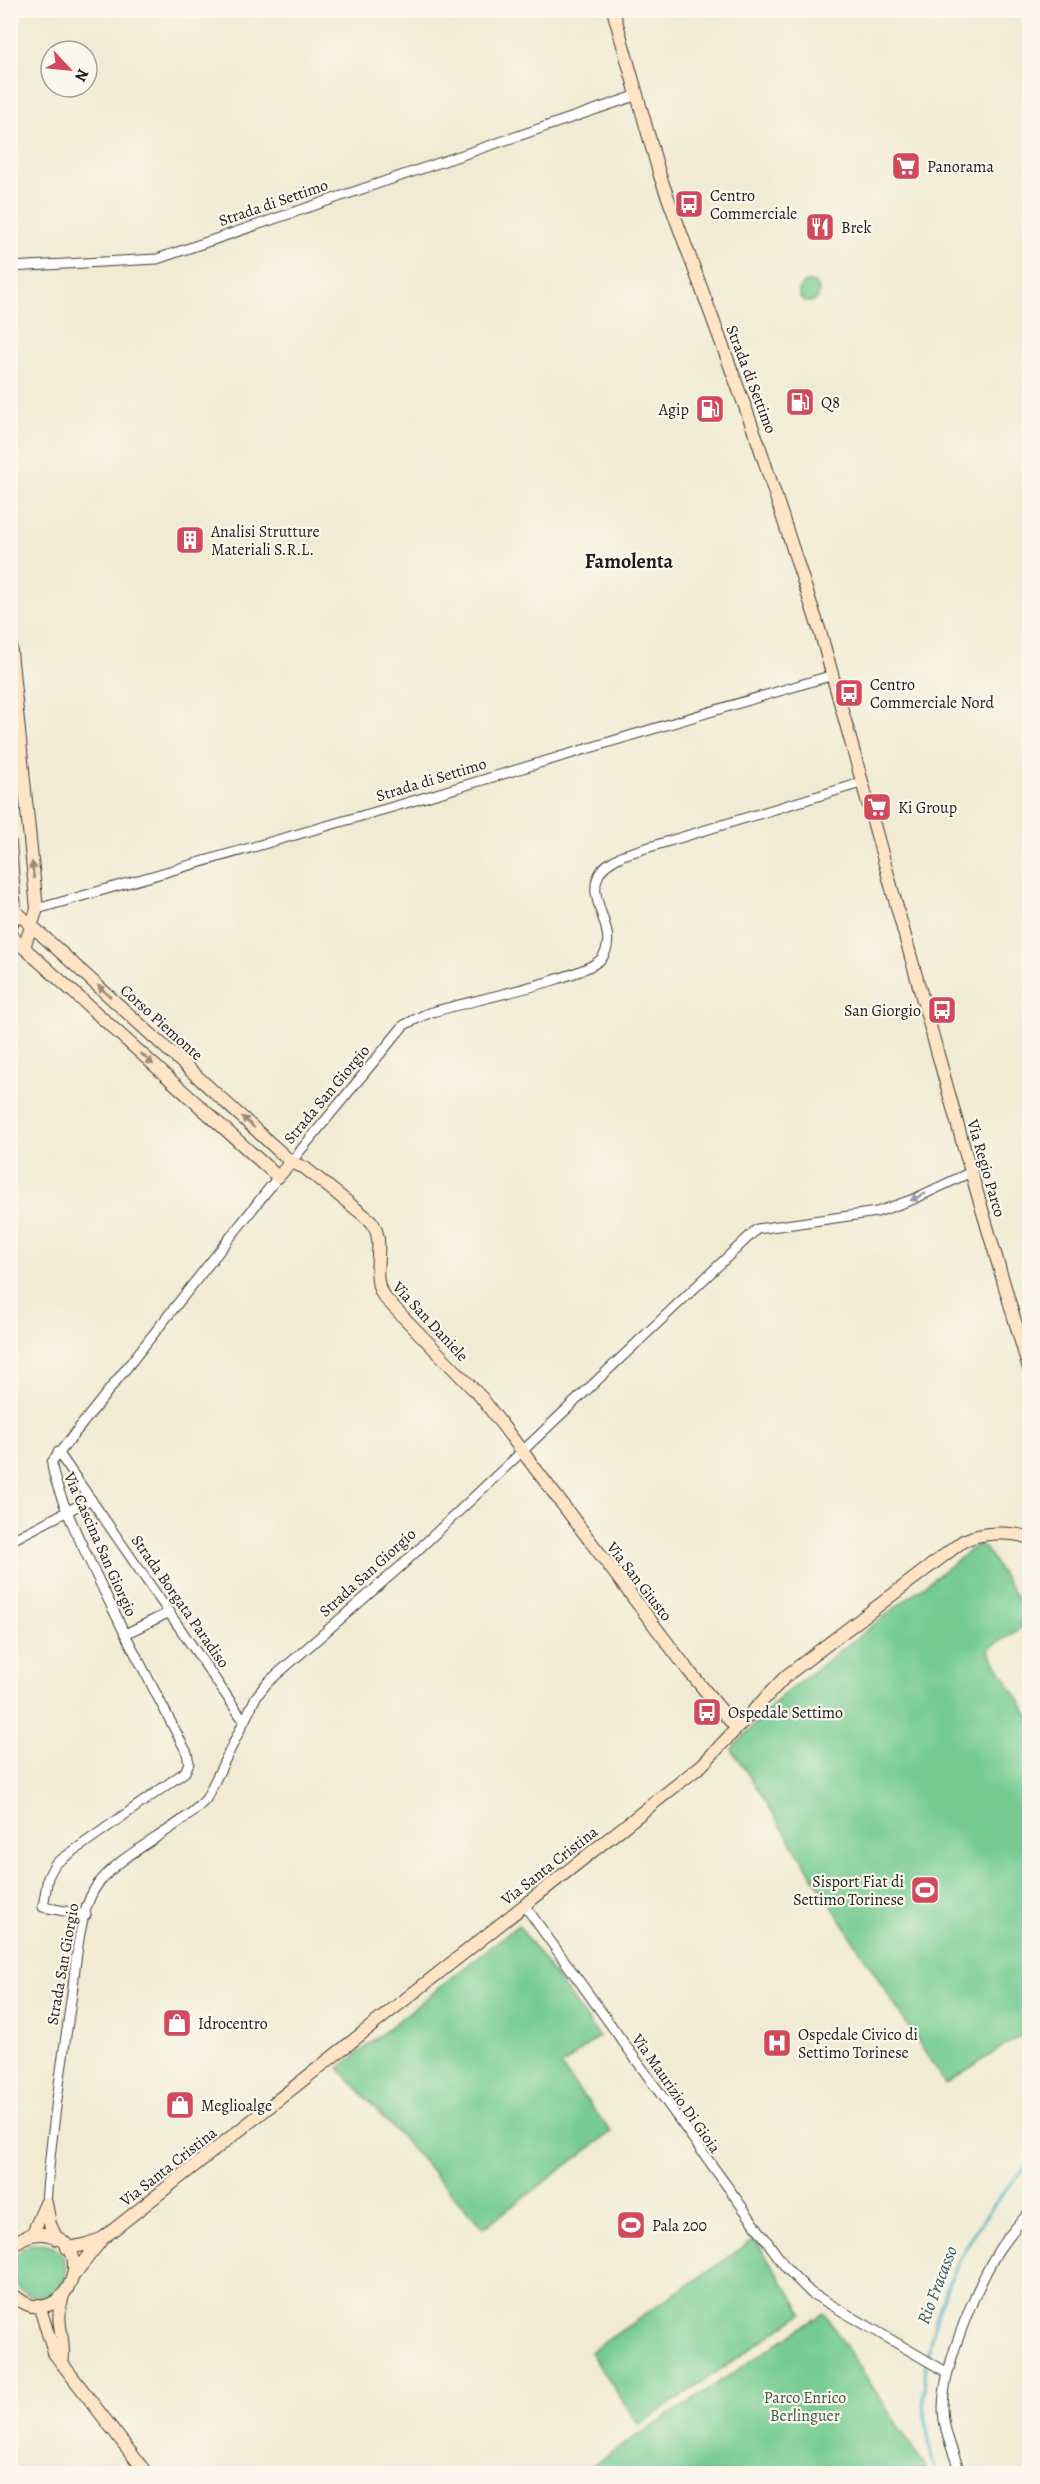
<svg xmlns="http://www.w3.org/2000/svg" width="1040" height="2484" font-family="Alegreya,serif">
<rect width="100%" height="100%" fill="#fbf7ec"/>
<filter id="ink" filterUnits="userSpaceOnUse"><feTurbulence type="fractalNoise" baseFrequency=".0167" numOctaves="2"/><feDisplacementMap in="SourceGraphic" scale="12" xChannelSelector="R" yChannelSelector="G"/><feConvolveMatrix kernelMatrix="1 2 1 2 8 2 1 2 1" color-interpolation-filters="sRGB"/></filter>
<filter id="wash" filterUnits="userSpaceOnUse"><feTurbulence type="fractalNoise" baseFrequency=".008" numOctaves="4" result="noise"/><feDisplacementMap in="SourceGraphic" scale="24" xChannelSelector="R" yChannelSelector="G"/><feGaussianBlur stdDeviation="1.35" result="paint"/><feColorMatrix in="noise" values="0 0 0 0 0 0 0 0 0 0 0 0 0 0 0 0 0 1.4 0 .05"/><feComposite in="paint" operator="in"/></filter>
<g filter="url(#wash)">
<rect width="100%" height="100%" fill="#f0ebd2"/>
<path fill="#74cb90" stroke="#487456" stroke-width="1.5" d="M799 292a10 10 0 1 1 20 0a10 10 0 1 1-20 0Z
M978 1544 986 1549 1023 1608 1020 1628 988 1650 1029 1716V2030L945 2084 732 1749 779 1698Z
M518 1925 599 2036 561 2067 611 2132 483 2228 339 2068Z
M755 2239 803 2313 639 2425 590 2352Z
M12 2270a27 27 0 1 1 54 0a27 27 0 1 1-54 0Z
M824 2313 929 2473H581Z"/>
<g fill="none" stroke-linecap="round" stroke-linejoin="round">
<path stroke="#40abbf" stroke-width="3" d="M927 2357C941 2280 976 2219 1030 2163
M926 2363 923 2406 935 2474"/>
</g>
</g>
<g filter="url(#ink)">
<g fill="none" stroke-linecap="round" stroke-linejoin="round">
<g stroke="#3c3b37" stroke-width="11">
<path id="street" d="M10 267 157 259 638 95
M10 785 24 782
M37 909 396 806 833 675
M291 1162 404 1025C413 1021 421 1016 429 1013 462 1002 585 979 602 958 622 931 582 899 601 871 605 864 616 859 623 855L861 783
M58 1452 244 1721
M10 1541 91 1499
M170 1612 125 1634C111 1604 50 1487 52 1462L278 1177
M525 1906 787 2269 811 2293 948 2373
M86 1915 43 1907 48 1877 55 1864 185 1772 189 1763 187 1753 125 1634
M46 2203C51 2133 62 2064 72 1994 76 1964 79 1908 98 1884 125 1849 175 1833 206 1799L256 1697 267 1683 401 1566 757 1229 877 1212 914 1199 971 1172
M961 2474C953 2452 943 2430 943 2407 944 2363 976 2288 998 2251 1007 2237 1019 2224 1030 2211"/>
</g>
<g stroke="#3c3b37" stroke-width="14">
<path id="secondary" d="M613 10 660 176 758 442 822 638 966 1155 1030 1372
M10 642 37 909 24 947
M10 843 15 910 10 932
M10 906 291 1162 305 1168 371 1221C388 1243 368 1274 384 1297L481 1397 688 1670 736 1728
M10 935 278 1177 291 1162
M46 2203 50 2224 57 2239
M32 2235 46 2203
M67 2248 84 2245 101 2239
M10 2249C19 2238 30 2233 43 2234 108 2242 58 2345 10 2291
M74 2275 103 2238 702 1765 786 1676 963 1541C981 1532 1011 1531 1030 1538
M39 2305 54 2353 147 2474
M62 2364C67 2339 53 2322 63 2296"/>
</g>
<use href="#street" stroke="#fff" stroke-width="9"/>
<use href="#secondary" stroke="#ffe4c6" stroke-width="12"/>
</g>
<defs><path id="oneway-solid" d="M-6-.8H1V-3.2L6.5 0L1 3.2V.8H-6Z" transform="scale(1.5)"/></defs>
<g fill="#998a7a">
<use href="#oneway-solid" transform="translate(33 870) rotate(-96)"/>
<use href="#oneway-solid" transform="translate(104 991) rotate(-138)"/>
<use href="#oneway-solid" transform="translate(147 1059) rotate(42)"/>
<use href="#oneway-solid" transform="translate(248 1122) rotate(-138)"/>
</g>
<use fill="#999" href="#oneway-solid" transform="translate(918 1197) rotate(156)"/>
</g>
<defs>
<g id="supermarket-square" transform="scale(1.5)"><rect x="-9" y="-9" width="18" height="18" rx="4" fill="#d1495b" stroke="#fbf7ec"/><path d="M-6-5.5h2.5l.6 2H6L4.5 2H-2.5L-4.4-4H-6ZM-1.5 3.2a1.3 1.3 0 1 0 .1 0ZM3 3.2a1.3 1.3 0 1 0 .1 0Z" fill="#fff"/></g>
<g id="bus-square" transform="scale(1.5)"><rect x="-9" y="-9" width="18" height="18" rx="4" fill="#d1495b" stroke="#fbf7ec"/><path d="M-5-6H5V4H4V6H2V4H-2V6H-4V4H-5ZM-3.5-4V0h7V-4ZM-3.5 1.2v1.5H-2V1.2ZM2 1.2v1.5H3.5V1.2Z" fill="#fff"/></g>
<g id="restaurant-square" transform="scale(1.5)"><rect x="-9" y="-9" width="18" height="18" rx="4" fill="#d1495b" stroke="#fbf7ec"/><path d="M-5-6h1v4h1v-4h1v4h1v-4h1v5L-1.5 .5V6h-2V.5L-5-1ZM5-6V6H3V1.5H1.5Q1.5-4 5-6Z" fill="#fff"/></g>
<g id="fuel-square" transform="scale(1.5)"><rect x="-9" y="-9" width="18" height="18" rx="4" fill="#d1495b" stroke="#fbf7ec"/><path d="M-5.5-6h7V0h2V4h1.3V-2.5L3-4.5l.8-.8L6-3V5H2.5V1h-1V6h-7ZM-4.2-4.7v3.2H.2V-4.7Z" fill="#fff"/></g>
<g id="building-square" transform="scale(1.5)"><rect x="-9" y="-9" width="18" height="18" rx="4" fill="#d1495b" stroke="#fbf7ec"/><path d="M-4-6H4V6H1V3H-1V6H-4ZM-2.5-4.3h1.7v1.8h-1.7ZM.8-4.3h1.7v1.8H.8ZM-2.5-1h1.7V.8h-1.7ZM.8-1h1.7V.8H.8Z" fill="#fff"/></g>
<g id="stadium-square" transform="scale(1.5)"><rect x="-9" y="-9" width="18" height="18" rx="4" fill="#d1495b" stroke="#fbf7ec"/><path d="M0-5a6.5 5 0 1 0 0 10a6.5 5 0 1 0 0-10ZM-3.5-1.8h7v3.6h-7Z" fill="#fff"/></g>
<g id="shop-square" transform="scale(1.5)"><rect x="-9" y="-9" width="18" height="18" rx="4" fill="#d1495b" stroke="#fbf7ec"/><path d="M-5-2.5h2.3a2.7 3.5 0 0 1 5.4 0H5L5.5 6h-11ZM-1.5-2.5h3a1.5 2.3 0 0 0-3 0Z" fill="#fff"/></g>
<g id="hospital-square" transform="scale(1.5)"><rect x="-9" y="-9" width="18" height="18" rx="4" fill="#d1495b" stroke="#fbf7ec"/><path d="M-5-5h3v3.5h4V-5h3V5h-3V1.5h-4V5h-3Z" fill="#fff"/></g>
</defs>
<g fill-rule="evenodd">
<use href="#supermarket-square" x="906" y="166"/>
<use href="#bus-square" x="689" y="204"/>
<use href="#restaurant-square" x="820" y="227"/>
<use href="#fuel-square" x="800" y="402"/>
<use href="#fuel-square" x="710" y="409"/>
<use href="#building-square" x="190" y="540"/>
<use href="#bus-square" x="849" y="693"/>
<use href="#supermarket-square" x="877" y="807"/>
<use href="#bus-square" x="942" y="1010"/>
<use href="#bus-square" x="707" y="1712"/>
<use href="#stadium-square" x="925" y="1890"/>
<use href="#shop-square" x="177" y="2023"/>
<use href="#hospital-square" x="777" y="2043"/>
<use href="#shop-square" x="180" y="2105"/>
<use href="#stadium-square" x="631" y="2225"/>
</g>
<g text-anchor="middle" stroke-width="4.5" stroke-linejoin="round" paint-order="stroke">
<g font-size="16" fill="#1c1c1c" stroke="#fbf7ec" text-anchor="start">
<text x="927" y="172">Panorama</text>
<text x="710" y="201">Centro<tspan x="710" dy="18">Commerciale</tspan></text>
<text x="841" y="233">Brek</text>
<text x="821" y="408">Q8</text>
<text x="689" y="415" text-anchor="end">Agip</text>
<text x="211" y="537">Analisi Strutture<tspan x="211" dy="18">Materiali S.R.L.</tspan></text>
<text x="870" y="690">Centro<tspan x="870" dy="18">Commerciale Nord</tspan></text>
<text x="898" y="813">Ki Group</text>
<text x="921" y="1016" text-anchor="end">San Giorgio</text>
<text x="728" y="1718">Ospedale Settimo</text>
<text x="904" y="1887" text-anchor="end">Sisport Fiat di<tspan x="904" dy="18">Settimo Torinese</tspan></text>
<text x="198" y="2029">Idrocentro</text>
<text x="798" y="2040">Ospedale Civico di<tspan x="798" dy="18">Settimo Torinese</tspan></text>
<text x="201" y="2111">Meglioalge</text>
<text x="652" y="2231">Pala 200</text>
</g>
<g font-size="16" fill="#1c1c1c" stroke="#fbf7ec">
<text transform="translate(273 202) rotate(-19)" y="6">Strada di Settimo</text>
<text transform="translate(752 379) rotate(69)" y="6">Strada di Settimo</text>
<text transform="translate(431 779) rotate(-17)" y="6">Strada di Settimo</text>
<text transform="translate(162 1022) rotate(42)" y="6">Corso Piemonte</text>
<text transform="translate(326 1094) rotate(-50)" y="6">Strada San Giorgio</text>
<text transform="translate(987 1168) rotate(74)" y="6">Via Regio Parco</text>
<text transform="translate(431 1321) rotate(47)" y="6">Via San Daniele</text>
<text transform="translate(101 1544) rotate(66)" y="6">Via Cascina San Giorgio</text>
<text transform="translate(367 1572) rotate(-42)" y="6">Strada San Giorgio</text>
<text transform="translate(640 1581) rotate(52)" y="6">Via San Giusto</text>
<text transform="translate(181 1601) rotate(55)" y="6">Strada Borgata Paradiso</text>
<text transform="translate(549 1865) rotate(-38)" y="6">Via Santa Cristina</text>
<text transform="translate(62 1964) rotate(-80)" y="6">Strada San Giorgio</text>
<text transform="translate(677 2093) rotate(55)" y="6">Via Maurizio Di Gioia</text>
<text transform="translate(168 2166) rotate(-38)" y="6">Via Santa Cristina</text>
</g>
<g font-size="16" fill="#3b5945" stroke="#fbf7ec">
<text x="805" y="2403">Parco Enrico<tspan x="805" dy="18">Berlinguer</tspan></text>
</g>
<g font-size="18" font-style="italic" fill="#2c5c65" stroke="#fbf7ec">
<text transform="translate(937 2285) rotate(-69)" y="6">Rio Fracasso</text>
</g>
<g font-size="20" font-weight="bold" fill="#1c1c1c" stroke="#fbf7ec">
<text x="629" y="568">Famolenta</text>
</g>
</g>
<rect width="1040" height="2484" fill="none" stroke="#fbf7ec" stroke-width="36"/>
<g transform="translate(69 69) rotate(116)"><circle r="28" fill="#fbf7ec" stroke="#a29f99" stroke-width="1.5"/>
<path d="M0-4.5L10 22L0 15L-10 22Z" fill="#d1495b"/>
<text y="-9" font-size="16" font-weight="bold" text-anchor="middle" fill="#1c1c1c">N</text>
</g>
</svg>
